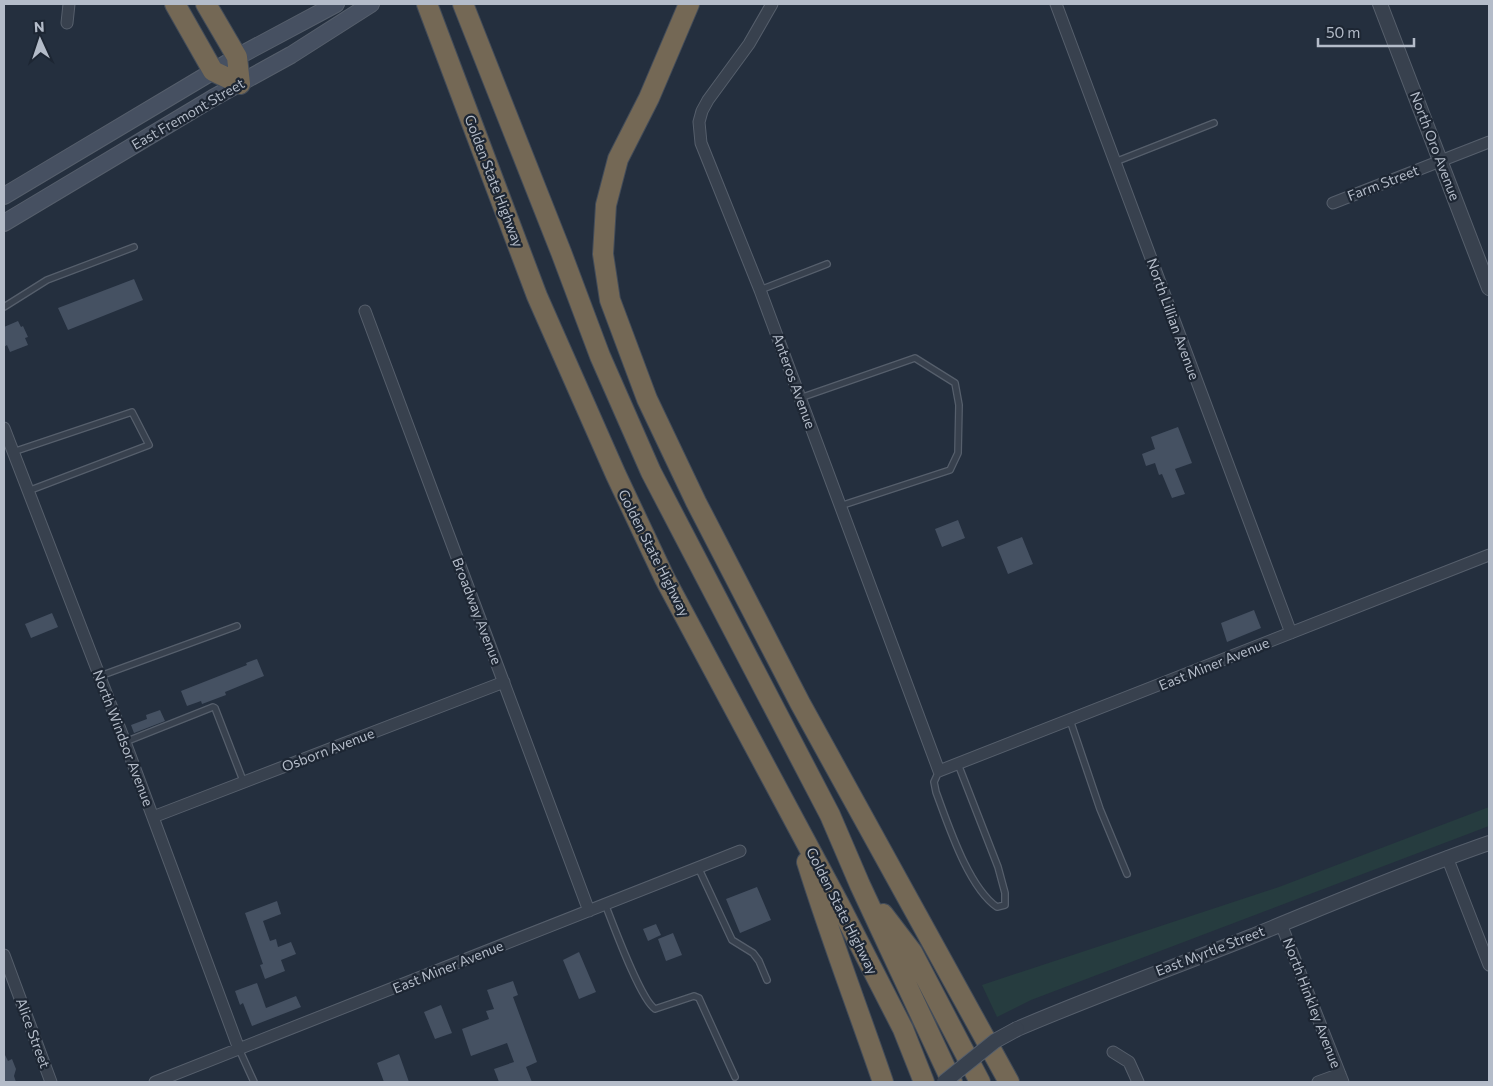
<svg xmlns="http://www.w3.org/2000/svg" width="1493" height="1086" font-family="Commissioner,sans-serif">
<rect width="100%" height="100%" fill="#242f3e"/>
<path fill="#263c3f" d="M1489 807V826L1031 1000 997 1017 982 985 1279 887Z"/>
<path fill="#455162" d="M134 279 143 300 68 330 58 308Z
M18 321 21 327 23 326 28 337 25 338 28 345 10 352 7 345 4 347V327Z
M1178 427 1192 463 1175 469 1185 494 1172 498 1162 474 1159 475 1155 463 1146 466 1142 454 1155 449 1151 437Z
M958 520 965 538 942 547 935 529Z
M1022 537 1033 564 1008 574 997 547Z
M1254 610 1261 628 1227 642 1221 623Z
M52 613 58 627 31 638 25 624Z
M257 659 264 676 225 692 226 695 202 704 201 701 187 706 181 691 247 665 246 663Z
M160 710 165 721 134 733 131 725 147 719 146 715Z
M757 887 771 920 740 933 726 899Z
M277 901 281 914 263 921 270 941 276 939 278 947 291 942 296 954 281 960 285 971 265 979 260 965 263 964 245 913Z
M656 924 661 935 648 941 643 929Z
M673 933 682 955 666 961 658 939Z
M579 952 596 992 579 999 563 960Z
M513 981 518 995 513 997 537 1062 526 1067 532 1082H499L494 1069 514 1062 507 1043 471 1056 462 1029 489 1019 486 1011 494 1009 487 990Z
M257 983 266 1008 296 996 301 1007 252 1026 243 1003 240 1005 235 991Z
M441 1005 452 1033 435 1039 424 1012Z
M4 1053 8 1061 12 1059 16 1069 14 1076 16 1082H4Z
M399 1054 409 1082H384L377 1063Z"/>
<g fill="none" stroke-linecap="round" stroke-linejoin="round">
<g stroke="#565f6c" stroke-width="8">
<path id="service" d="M1115 162 1214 123
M760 290 827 264
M4 307 47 280 134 247
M800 398 915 358 955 383 959 405 958 453 950 470 840 506
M13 452 132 412 149 445 28 491
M100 676 237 626
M1070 720 1100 809 1127 874
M125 742 213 707 215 708 244 783
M939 771 934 782 936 792C948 824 968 887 997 907L1005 905V893L998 867 958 764
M698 867 732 940 753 953 759 961 767 980
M605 904C613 924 640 999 655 1009L694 996 699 998 735 1077
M239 1049 254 1082"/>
</g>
<g stroke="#565f6c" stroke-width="13">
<path id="minor" d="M772 4 749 44 708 100 702 111 699 122 701 143 760 290 939 771 1489 555
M1056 4 1291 633
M67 23 69 4
M1333 203 1489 142
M365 311 589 911
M4 428 125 742 239 1049
M153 817 504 682
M1447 857 1489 965
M1281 924 1343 1082
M4 955 51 1082
M1113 1052 1129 1062 1138 1082
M155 1082 740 851
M1318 1082 1340 1074"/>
</g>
<g stroke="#565f6c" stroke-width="16">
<path id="tertiary" d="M1380 4 1489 288
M1017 1029C1094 996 1172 968 1250 937 1329 905 1408 871 1489 843"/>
</g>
<g stroke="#565f6c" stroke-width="18">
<path id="secondary" d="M4 196 237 57 336 4
M4 223 213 98 291 55 371 4"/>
</g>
<g stroke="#434c59" stroke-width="22">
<path id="motorway" d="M175 4 213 71 240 84
M206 4 237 57 240 84
M427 4 537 296 616 475 665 579 839 904 903 1029 924 1082
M463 4 561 252 600 356 651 472 830 815 860 885 952 1082
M689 4 649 98 618 159 606 205 603 254 610 300 647 399 696 502 800 703 1009 1082
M807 862C830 936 858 1009 883 1082
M883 914 912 952 980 1082"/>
</g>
<use href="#service" stroke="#38414e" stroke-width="5.5"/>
<use href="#minor" stroke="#38414e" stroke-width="11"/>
<use href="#tertiary" stroke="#38414e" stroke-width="14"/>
<use href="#secondary" stroke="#465061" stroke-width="16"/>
<use href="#motorway" stroke="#746855" stroke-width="20"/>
<g stroke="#565f6c" stroke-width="16" stroke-linecap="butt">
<path id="tertiary-bridge" d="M944 1082 995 1041 1017 1029"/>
</g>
<use href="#tertiary-bridge" stroke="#38414e" stroke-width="14"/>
</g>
<g text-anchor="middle" stroke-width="4.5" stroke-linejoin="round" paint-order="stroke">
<g font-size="14" fill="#b4bcc9" stroke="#1d2633">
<text transform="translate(188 114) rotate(-30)" y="5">East Fremont Street</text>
<text transform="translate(1435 146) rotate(69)" y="5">North Oro Avenue</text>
<text transform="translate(494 181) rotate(69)" y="5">Golden State Highway</text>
<text transform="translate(1383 183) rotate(-21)" y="5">Farm Street</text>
<text transform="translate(1173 319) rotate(70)" y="5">North Lillian Avenue</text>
<text transform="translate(794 381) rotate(70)" y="5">Anteros Avenue</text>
<text transform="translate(654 553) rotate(63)" y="5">Golden State Highway</text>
<text transform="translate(477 611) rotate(69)" y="5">Broadway Avenue</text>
<text transform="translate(1214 664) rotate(-22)" y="5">East Miner Avenue</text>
<text transform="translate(123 738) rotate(69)" y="5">North Windsor Avenue</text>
<text transform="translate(328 750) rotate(-21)" y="5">Osborn Avenue</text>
<text transform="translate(842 911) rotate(63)" y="5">Golden State Highway</text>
<text transform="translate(1210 951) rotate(-21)" y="5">East Myrtle Street</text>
<text transform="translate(448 967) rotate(-22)" y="5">East Miner Avenue</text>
<text transform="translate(1312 1003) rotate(69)" y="5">North Hinkley Avenue</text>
<text transform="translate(33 1033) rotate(70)" y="5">Alice Street</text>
</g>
</g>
<rect width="1493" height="1086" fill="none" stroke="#b4bcc9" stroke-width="10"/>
<g transform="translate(40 40) rotate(357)" stroke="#1d2633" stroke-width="4" paint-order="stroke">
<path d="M0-4L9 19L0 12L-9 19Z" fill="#b4bcc9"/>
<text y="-8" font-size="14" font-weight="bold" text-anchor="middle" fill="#b4bcc9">N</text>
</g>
<path d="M1318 38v8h96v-8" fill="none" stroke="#b4bcc9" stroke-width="2.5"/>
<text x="1326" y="38" font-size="15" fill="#b4bcc9" stroke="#1d2633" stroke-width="4" paint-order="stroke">50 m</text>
</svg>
